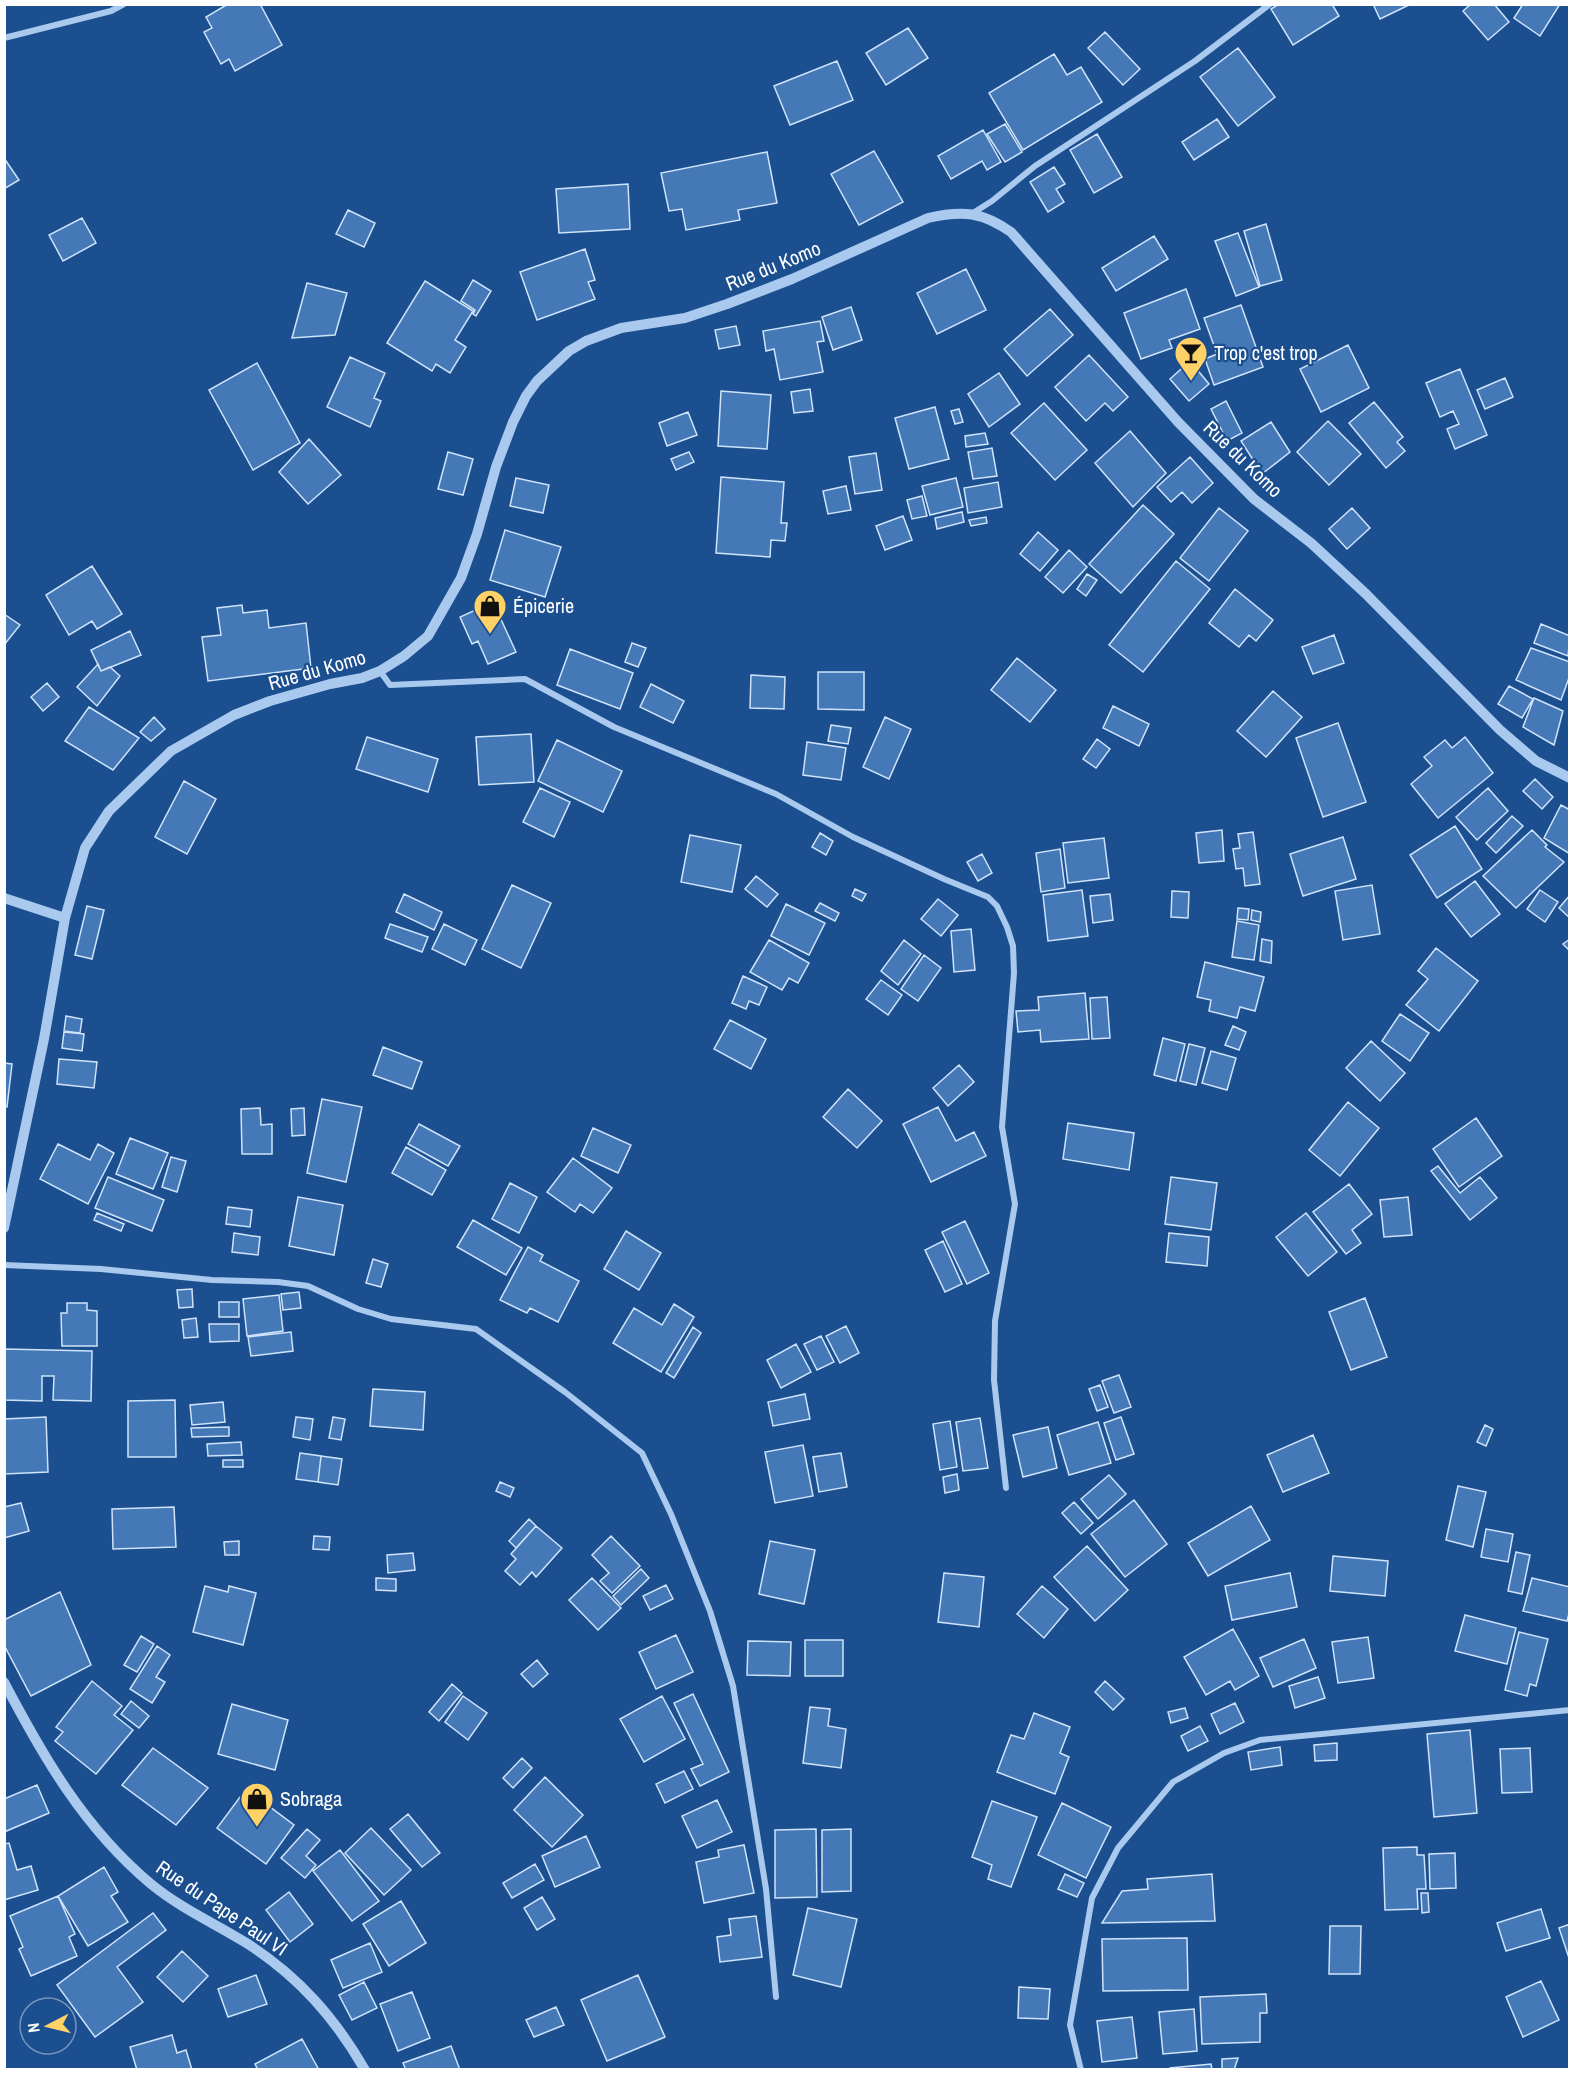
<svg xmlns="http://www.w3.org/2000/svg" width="1574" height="2074" font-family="'Archivo Narrow',sans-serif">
<rect width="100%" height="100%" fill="#1b4f8f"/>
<path fill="#4478b7" stroke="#cfe3fa" stroke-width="1.5" d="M228 4H260L282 45 235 71 229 59 221 64 204 32 212 28 206 17Z
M1279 4H1332L1339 16 1293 45 1271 9Z
M1373 4H1411L1380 19Z
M1471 4H1494L1509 22 1488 40 1463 11Z
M1523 4H1560L1540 36 1514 18Z
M908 28 928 58 886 85 866 53Z
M1105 32 1140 69 1123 85 1088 48Z
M1238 48 1275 97 1238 126 1200 77Z
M1054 54 1067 75 1081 67 1102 102 1023 150 989 93Z
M837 61 853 100 790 125 774 86Z
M1217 119 1229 137 1194 160 1182 142Z
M1005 124 1022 152 1005 162 987 134Z
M983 130 1001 162 987 170 982 161 951 179 938 156Z
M1097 134 1122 177 1094 193 1070 150Z
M874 151 903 202 859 225 831 174Z
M767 152 777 203 738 210 740 220 686 230 682 209 669 211 661 173Z
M4 158 19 180 4 189Z
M1054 167 1065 184 1056 189 1064 202 1048 212 1030 182Z
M628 184 630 229 559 233 556 189Z
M348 210 375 223 364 247 336 234Z
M82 218 96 243 63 261 49 235Z
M1266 224 1282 280 1260 286 1244 231Z
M1238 233 1259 287 1236 296 1215 241Z
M1154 236 1168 259 1116 291 1102 268Z
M585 249 595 280 588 282 595 299 537 320 520 272Z
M966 269 986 310 937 334 917 293Z
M473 280 491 291 476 316 473 314 475 310 461 301Z
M425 281 473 311 455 340 466 347 450 373 436 364 432 371 387 343Z
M307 283 347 293 335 335 292 338Z
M1186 289 1200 329 1169 340 1172 348 1141 359 1124 313Z
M1241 305 1263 367 1214 385 1205 359 1217 354 1204 318Z
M851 307 862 340 833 350 822 317Z
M1050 309 1073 335 1027 376 1004 349Z
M820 321 824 341 817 342 823 372 780 380 774 349 766 351 763 331Z
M736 326 740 345 719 349 715 330Z
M1348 345 1369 388 1321 412 1300 369Z
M1089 355 1128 397 1113 411 1105 403 1086 421 1055 387Z
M350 357 385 373 374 398 381 401 370 427 327 407Z
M1190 361 1209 384 1189 401 1170 379Z
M257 363 300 443 253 470 209 390Z
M1460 369 1487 435 1455 449 1447 429 1459 424 1453 411 1440 417 1426 383Z
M999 373 1020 404 989 427 968 394Z
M1505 378 1513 397 1485 409 1477 390Z
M810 389 813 411 794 413 791 392Z
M721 391 771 395 767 449 718 446Z
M1226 401 1242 433 1227 441 1211 409Z
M1374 402 1403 437 1397 442 1405 451 1386 468 1349 423Z
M1044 403 1087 450 1055 480 1011 433Z
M935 407 949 459 909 469 895 418Z
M959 409 963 422 955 424 951 411Z
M688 412 697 435 667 446 659 423Z
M1328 421 1361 454 1329 485 1297 452Z
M1271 422 1290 452 1262 474 1241 441Z
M1130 431 1166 473 1133 507 1095 463Z
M985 433 988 444 966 447 965 436Z
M309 439 341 475 308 504 279 472Z
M992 448 997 476 973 479 968 452Z
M448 452 473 459 463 495 438 489Z
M689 452 694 462 676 470 671 459Z
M876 453 882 490 855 494 849 457Z
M1190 457 1213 483 1192 503 1182 492 1171 502 1157 487Z
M721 477 784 482 781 523H787L785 541 771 540 770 557 716 553Z
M516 478 549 485 543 513 510 506Z
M956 478 963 507 930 515 922 486Z
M998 482 1002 507 968 513 964 488Z
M846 486 851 510 828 514 823 491Z
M922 496 927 516 912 519 907 500Z
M1143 505 1174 534 1121 593 1089 564Z
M1219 508 1248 531 1209 581 1180 558Z
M1352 508 1370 528 1347 549 1329 529Z
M962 512 964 522 937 529 935 518Z
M903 516 912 540 885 550 876 526Z
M986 517 987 523 971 526 969 520Z
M505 530 561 547 545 597 490 580Z
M1038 532 1058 550 1040 571 1020 554Z
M1069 550 1087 567 1063 593 1045 577Z
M1176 561 1210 589 1143 672 1109 645Z
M92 566 122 614 97 629 92 621 69 635 46 595Z
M1087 574 1097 580 1086 596 1077 589Z
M1235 589 1273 620 1256 641 1249 635 1239 647 1209 623Z
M493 602 516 652 488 664 478 641 472 644 460 617Z
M242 605 243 613 267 610 269 628 306 623 311 668 208 681 202 637 221 635 217 608Z
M4 614 20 625 4 645Z
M1541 624 1570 636 1568 656 1534 643Z
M130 631 141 655 101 671 91 650Z
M1334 635 1344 663 1313 674 1302 647Z
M632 643 646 648 638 667 625 662Z
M1531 648 1570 662V675L1561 700 1516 680Z
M570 649 633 673 620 709 557 685Z
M1017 658 1056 690 1030 722 991 690Z
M98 664 101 671 110 667 120 676 97 706 77 687Z
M818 672H864V710L818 709Z
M751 675 785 677 784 709 750 708Z
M47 683 59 697 43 711 31 697Z
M651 684 684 701 673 723 640 707Z
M1509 686 1533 699 1522 718 1498 704Z
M1273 691 1302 717 1266 757 1237 731Z
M1534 698 1563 711 1554 745 1523 727Z
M1113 706 1149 724 1139 746 1103 728Z
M89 707 139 738 113 770 65 741Z
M154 717 165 729 151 741 140 732Z
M885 717 911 729 889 779 863 767Z
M1338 723 1366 802 1323 817 1296 738Z
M831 725 851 728 848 744 828 741Z
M531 734 534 782 479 785 476 737Z
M367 737 438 759 428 792 356 769Z
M1465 737 1493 773 1438 818 1411 784 1432 766 1424 757 1445 740 1452 748Z
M1097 739 1110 749 1096 768 1083 759Z
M557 740 622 771 603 812 538 781Z
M807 742 846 748 841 780 803 775Z
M1535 779 1553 797 1542 809 1523 791Z
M184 781 216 799 187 854 155 837Z
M540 788 570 802 554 837 523 822Z
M1488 788 1508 811 1477 840 1456 817Z
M1561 805 1570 810V854L1544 838Z
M1512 816 1523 826 1496 853 1486 843Z
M1455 826 1482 869 1437 898 1410 855Z
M1222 830 1224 861 1199 863 1196 833Z
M1532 830 1547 845 1545 847 1564 862 1516 908 1483 876Z
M1253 832 1260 884 1245 886 1243 868 1236 869 1233 849 1240 848 1238 834Z
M820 833 833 841 826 855 812 847Z
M690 835 741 845 732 892 681 882Z
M1343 837 1356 879 1303 896 1290 854Z
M1104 838 1109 878 1068 883 1063 843Z
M1060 849 1065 888 1041 892 1036 853Z
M982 854 992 873 978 881 967 862Z
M756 876 778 894 767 907 745 889Z
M1475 881 1500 914 1471 937 1445 904Z
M512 885 551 903 521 968 482 949Z
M1372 885 1380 934 1343 940 1335 891Z
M855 889 866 894 862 901 852 896Z
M1082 890 1088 936 1048 941 1043 895Z
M1540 890 1558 902 1545 922 1527 909Z
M1172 891 1189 892 1188 918 1171 917Z
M404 894 442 912 434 930 396 912Z
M1110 894 1113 920 1093 923 1090 896Z
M1570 895V918L1559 908Z
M938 899 958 915 941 936 921 919Z
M820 903 839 913 835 921 815 911Z
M786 904 825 923 809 955 771 936Z
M87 906 104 910 92 959 75 955Z
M1238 908 1249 909 1248 920 1237 919Z
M1252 910 1261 912 1260 922 1251 920Z
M1237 921 1259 925 1254 960 1232 957Z
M390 924 428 937 422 952 385 938Z
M444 924 477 940 465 965 432 949Z
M971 929 975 970 954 972 951 931Z
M1262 939 1272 941 1271 963 1260 961Z
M1570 939V951L1563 944Z
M769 940 809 963 798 983 789 978 782 990 750 972Z
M904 940 921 954 898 985 881 971Z
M1436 948 1478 981 1439 1031 1406 1005 1428 979 1418 971Z
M924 955 941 968 918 1001 901 989Z
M1205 962 1264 977 1255 1011 1240 1007 1237 1018 1209 1011 1211 1000 1197 997Z
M743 976 767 987 759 1005 749 1001 746 1009 732 1003Z
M881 980 902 995 888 1015 866 999Z
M1085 993 1089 1039 1041 1042 1040 1030 1018 1032 1016 1011 1039 1010 1038 997Z
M1107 997 1110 1038 1092 1039 1090 998Z
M1400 1014 1429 1033 1410 1061 1382 1041Z
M66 1016 82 1019 80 1033 64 1031Z
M730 1020 766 1039 751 1069 714 1049Z
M1233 1026 1246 1032 1239 1050 1225 1045Z
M64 1032 84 1034 82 1051 62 1048Z
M1163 1038 1185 1044 1176 1081 1154 1075Z
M1371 1041 1405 1073 1380 1101 1346 1068Z
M1189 1044 1205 1048 1196 1085 1180 1081Z
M383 1047 422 1062 412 1089 373 1075Z
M1211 1051 1236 1058 1227 1090 1202 1083Z
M59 1059 97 1062 94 1088 57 1084Z
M4 1063 12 1064 7 1107 4 1106Z
M959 1065 974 1082 948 1106 933 1088Z
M848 1089 882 1121 857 1148 823 1117Z
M322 1099 362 1107 346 1182 307 1173Z
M1348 1102 1379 1128 1340 1176 1309 1150Z
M938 1107 956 1141 974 1132 986 1156 931 1182 903 1124Z
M260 1108 261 1125 272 1124V1154H242L241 1109Z
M304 1108 305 1135 292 1136 291 1109Z
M1476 1118 1502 1156 1459 1187 1433 1149Z
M1068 1123 1134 1133 1129 1170 1063 1159Z
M419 1124 460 1146 448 1166 408 1144Z
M593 1128 631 1145 618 1173 581 1156Z
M130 1138 168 1153 153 1189 116 1174Z
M58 1144 90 1160 98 1144 114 1153 88 1204 40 1179Z
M406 1147 446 1170 432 1195 392 1173Z
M171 1157 186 1161 177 1192 162 1187Z
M573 1158 612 1188 593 1213 580 1204 575 1212 547 1192Z
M1438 1166 1460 1193 1480 1177 1497 1198 1470 1220 1431 1171Z
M108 1177 164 1200 152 1231 95 1208Z
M1171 1177 1217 1183 1211 1230 1165 1224Z
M510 1183 537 1197 519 1233 492 1219Z
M1349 1184 1372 1214 1352 1230 1361 1243 1346 1254 1313 1212Z
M298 1197 343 1205 334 1255 289 1246Z
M1408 1197 1412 1235 1384 1237 1380 1200Z
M228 1207 252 1210 250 1227 226 1224Z
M97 1213 124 1224 121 1231 94 1220Z
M1306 1213 1337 1252 1308 1276 1276 1237Z
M473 1220 522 1248 506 1275 457 1247Z
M965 1221 989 1273 967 1284 942 1232Z
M626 1231 661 1253 639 1290 604 1269Z
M234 1233 260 1237 258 1255 232 1252Z
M1169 1233 1209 1237 1207 1266 1166 1262Z
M943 1241 962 1284 945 1292 925 1250Z
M528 1247 543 1255 540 1261 579 1281 558 1322 530 1308 527 1313 500 1300Z
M373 1259 388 1264 381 1287 366 1283Z
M192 1289 193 1307 179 1308 177 1290Z
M299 1292 301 1308 283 1310 281 1294Z
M279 1295 283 1331 247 1336 243 1299Z
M1365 1298 1387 1357 1351 1370 1329 1312Z
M219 1302H239V1317H219Z
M67 1303H87V1310L97 1311V1346H62L61 1313H67Z
M674 1304 694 1317 661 1372 613 1343 634 1308 662 1325Z
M196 1318 198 1337 184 1338 182 1320Z
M209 1324H239V1341L210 1342Z
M846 1326 859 1353 840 1363 826 1336Z
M693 1327 701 1333 674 1378 666 1373Z
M291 1332 293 1351 251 1356 248 1337Z
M821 1336 834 1362 817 1370 804 1344Z
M796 1344 811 1372 781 1388 767 1360Z
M4 1349 92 1351 91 1401 53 1400 54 1376H42V1401L4 1400Z
M1119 1375 1131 1407 1114 1413 1102 1381Z
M1100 1385 1108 1407 1097 1411 1089 1389Z
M373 1389 425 1392 423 1430 370 1426Z
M805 1394 810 1419 773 1426 768 1402Z
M175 1400 176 1457H128V1401Z
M223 1402 225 1422 192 1425 190 1405Z
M46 1417 48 1472 4 1474V1419Z
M296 1417 313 1419 310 1440 293 1437Z
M333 1417 345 1419 341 1440 329 1438Z
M1121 1417 1134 1454 1116 1460 1104 1423Z
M980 1418 988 1468 963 1471 956 1422Z
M950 1421 957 1467 940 1470 933 1424Z
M1098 1422 1111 1463 1069 1475 1057 1435Z
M1485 1425 1493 1429 1486 1446 1477 1442Z
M229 1427V1436L192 1437 191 1428Z
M1048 1427 1057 1468 1023 1477 1013 1435Z
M1313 1435 1329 1473 1283 1492 1267 1455Z
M241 1442 242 1455 208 1456 207 1444Z
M803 1445 813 1496 775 1503 765 1452Z
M300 1453 321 1456 318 1482 296 1479Z
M841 1453 847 1487 819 1492 813 1457Z
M321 1456 342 1459 338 1485 318 1482Z
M223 1460H243V1467H223Z
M957 1474 959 1490 945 1493 943 1477Z
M1109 1475 1126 1494 1098 1519 1081 1499Z
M500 1482 514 1488 510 1497 496 1491Z
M1458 1486 1486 1492 1473 1547 1446 1540Z
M1134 1500 1167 1544 1125 1577 1091 1534Z
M1074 1502 1093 1523 1081 1534 1062 1513Z
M21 1503 29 1531 4 1538V1507Z
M1251 1506 1270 1540 1208 1576 1188 1543Z
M174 1507 176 1547 113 1549 112 1509Z
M529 1519 536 1526 516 1548 509 1541Z
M536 1526 562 1548 536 1577 532 1572 520 1585 505 1571 516 1559 511 1554Z
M1486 1529 1513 1534 1508 1562 1481 1557Z
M314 1536 330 1537 329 1550 313 1549Z
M611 1536 640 1566 612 1593 600 1581 609 1573 592 1555Z
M239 1541V1555H225L224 1542Z
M770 1541 815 1550 804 1604 759 1594Z
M1087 1546 1128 1590 1095 1621 1054 1577Z
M1516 1552 1530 1555 1522 1594 1508 1591Z
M413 1553 415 1570 388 1573 387 1555Z
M1333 1556 1388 1561 1385 1596 1330 1591Z
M641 1569 649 1578 621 1605 613 1596Z
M944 1573 984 1577 979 1627 938 1622Z
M1290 1573 1297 1607 1232 1620 1225 1586Z
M376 1578 396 1579V1591L376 1590Z
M592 1578 621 1608 598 1630 569 1600Z
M1532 1578 1570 1587V1610L1567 1621 1523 1611Z
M666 1585 673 1599 650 1610 643 1596Z
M205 1586 228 1592 229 1586 256 1593 243 1645 193 1632Z
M1042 1586 1068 1609 1044 1638 1017 1614Z
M60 1592 91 1665 31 1696 4 1645V1620Z
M1465 1615 1516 1628 1507 1664 1455 1651Z
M1233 1629 1259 1676 1235 1690 1230 1681 1206 1695 1184 1657Z
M1519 1632 1548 1639 1536 1686 1530 1684 1527 1696 1505 1690Z
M676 1635 693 1672 656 1689 639 1652Z
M141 1636 154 1644 137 1672 124 1665Z
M1368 1637 1374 1678 1338 1683 1332 1642Z
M1304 1639 1316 1668 1273 1687 1260 1658Z
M805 1640H843V1676H805Z
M748 1641 791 1642 790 1676 747 1675Z
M157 1646 170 1655 156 1677 165 1682 152 1703 130 1689Z
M537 1660 548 1674 533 1687 521 1674Z
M1318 1677 1325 1698 1295 1708 1289 1686Z
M92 1681 122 1706 114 1715 133 1730 96 1774 55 1741 63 1732 56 1727Z
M1105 1681 1124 1699 1113 1710 1095 1692Z
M452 1684 462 1693 439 1721 429 1712Z
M693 1694 729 1772 700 1786 691 1769 703 1764 674 1703Z
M463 1696 487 1713 468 1740 445 1722Z
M662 1696 685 1739 644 1762 620 1719Z
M131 1701 149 1716 139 1728 121 1714Z
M1235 1703 1244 1722 1220 1734 1211 1714Z
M232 1704 288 1720 275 1770 218 1754Z
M810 1707 830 1709 828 1726 846 1729 841 1768 803 1763Z
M1185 1708 1188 1718 1171 1723 1168 1712Z
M1034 1713 1070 1727 1060 1753 1069 1757 1055 1794 997 1772 1011 1735 1024 1739Z
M1200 1726 1208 1741 1188 1751 1181 1736Z
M1470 1730 1477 1813 1434 1817 1427 1734Z
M1337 1743V1760L1315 1761 1314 1745Z
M1280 1747 1282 1765 1251 1770 1248 1752Z
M153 1748 208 1788 176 1825 122 1785Z
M1530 1748 1532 1792 1502 1793 1500 1749Z
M522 1758 532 1768 513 1788 503 1778Z
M684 1771 693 1789 665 1803 656 1784Z
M545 1777 583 1815 552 1847 514 1810Z
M37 1785 49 1813 4 1832V1799Z
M246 1789 294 1825 266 1864 217 1828Z
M717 1800 732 1832 697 1848 682 1816Z
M992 1801 1037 1817 1011 1887 988 1879 992 1865 972 1857Z
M1062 1803 1111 1827 1086 1878 1038 1855Z
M408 1814 440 1853 422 1867 390 1829Z
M371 1828 411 1870 384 1895 345 1853Z
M307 1829 320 1840 306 1856 316 1865 305 1878 281 1858Z
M816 1829 817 1897 775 1898V1830Z
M851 1829V1891L822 1892V1830Z
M586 1836 600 1867 555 1887 542 1856Z
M9 1843 17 1870 31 1866 38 1890 4 1900V1844Z
M744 1845 754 1893 704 1903 696 1862 719 1857 718 1850Z
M1417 1847V1855H1424L1426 1889H1417L1418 1909 1385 1910 1383 1848Z
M340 1850 379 1901 352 1921 313 1871Z
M1455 1853 1456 1888 1430 1889 1429 1854Z
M535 1864 544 1880 512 1898 503 1883Z
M104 1867 118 1892 111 1896 128 1922 88 1946 58 1896Z
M1065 1874 1084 1883 1077 1897 1058 1889Z
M1212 1874 1215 1921 1102 1923 1122 1891 1148 1889 1147 1879Z
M289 1892 313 1924 290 1942 266 1910Z
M1421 1893H1428L1429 1912 1422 1913Z
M58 1896 75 1934 69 1937 77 1956 31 1976 19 1949 23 1947 10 1916Z
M542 1897 555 1919 537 1930 524 1908Z
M401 1901 426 1943 389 1966 363 1924Z
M808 1908 857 1919 841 1987 793 1975Z
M1541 1909 1550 1938 1506 1951 1497 1923Z
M153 1913 166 1930 117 1967 143 2002 95 2037 57 1985Z
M756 1916 762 1957 720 1962 717 1937 731 1935 729 1919Z
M1570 1924V1961L1559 1928Z
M1330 1926H1361L1360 1974H1329Z
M1187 1938 1188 1990 1103 1991 1102 1939Z
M370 1943 382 1972 343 1988 331 1960Z
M182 1951 208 1976 183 2002 157 1977Z
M256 1975 267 2004 228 2017 218 1989Z
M638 1975 665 2037 607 2061 581 2000Z
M1541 1981 1559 2020 1523 2037 1506 1997Z
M364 1982 377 2008 352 2020 339 1995Z
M1019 1987 1050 1989 1048 2019 1018 2018Z
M412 1992 430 2038 398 2051 380 2004Z
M1266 1994 1267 2013H1260V2042L1202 2044 1200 1997Z
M556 2007 564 2025 534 2037 526 2020Z
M1194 2009 1197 2051 1163 2054 1159 2012Z
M1132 2017 1137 2058 1102 2062 1097 2021Z
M172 2035 177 2053 186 2050 192 2070H137L130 2047Z
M302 2039 319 2070H258L255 2064Z
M451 2046 460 2070H406L403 2063Z
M1238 2058 1234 2070H1222V2059Z
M1211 2064 1212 2070H1170V2068Z"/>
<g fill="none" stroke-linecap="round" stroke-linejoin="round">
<path stroke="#a9c9ee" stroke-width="6" d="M4 38 111 11 124 4
M973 213 992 201 1035 166 1195 61 1270 4
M380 671 390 685 525 679 614 727 776 794 853 837 944 879 988 897 997 906 1007 927 1013 946 1014 973 1002 1127 1015 1204 995 1321 994 1380 1006 1488
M4 1265 101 1269 212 1280 278 1282 308 1286 358 1309 391 1319 476 1329 565 1392 642 1453 671 1514 710 1611 733 1686 766 1889 776 1997
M1081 2070 1070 2025 1092 1898 1118 1848 1173 1782 1224 1753 1260 1740 1570 1710"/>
<path stroke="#a9c9ee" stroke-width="10" d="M4 898 65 918
M4 1228 44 1039 65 918 85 848 109 811 171 751 234 715 270 701 330 684 362 678 380 671 404 656 428 636 461 578 477 534 496 467 513 422 526 396 537 381 569 351 586 341 621 328 685 318 727 304 792 279 928 218C963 210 982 212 1011 232L1178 422 1254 499 1311 543 1366 594 1500 730 1536 761 1570 778
M4 1682C44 1758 84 1828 151 1884 180 1908 216 1924 248 1944 299 1977 335 2018 365 2070"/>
</g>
<defs>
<g id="bar-pin" transform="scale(1.725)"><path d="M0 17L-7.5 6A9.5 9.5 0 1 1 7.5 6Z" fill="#ffd166" stroke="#1b4f8f"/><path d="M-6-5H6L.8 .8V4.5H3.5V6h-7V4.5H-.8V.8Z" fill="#111"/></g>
<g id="shop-pin" transform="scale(1.725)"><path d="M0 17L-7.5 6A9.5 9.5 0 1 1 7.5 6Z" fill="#ffd166" stroke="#1b4f8f"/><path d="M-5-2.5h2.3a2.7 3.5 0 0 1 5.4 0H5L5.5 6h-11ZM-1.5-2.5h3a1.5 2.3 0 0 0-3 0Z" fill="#111"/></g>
</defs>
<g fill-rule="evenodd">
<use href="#bar-pin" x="1191" y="353"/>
<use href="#shop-pin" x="490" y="606"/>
<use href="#shop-pin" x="257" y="1799"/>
</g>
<g text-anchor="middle" stroke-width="4.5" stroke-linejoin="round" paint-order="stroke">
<g font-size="20" fill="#fff" stroke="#1b4f8f">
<text transform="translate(773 266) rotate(-22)" y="7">Rue du Komo</text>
<text transform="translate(1243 459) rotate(44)" y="7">Rue du Komo</text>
<text transform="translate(317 670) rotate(-16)" y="7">Rue du Komo</text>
<text transform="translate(222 1908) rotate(34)" y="7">Rue du Pape Paul VI</text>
</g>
<g font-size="20" fill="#fff" stroke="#1b4f8f" text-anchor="start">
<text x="1214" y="360">Trop c'est trop</text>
<text x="513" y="613">Épicerie</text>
<text x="280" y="1806">Sobraga</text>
</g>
</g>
<rect width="1574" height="2074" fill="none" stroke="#ffffff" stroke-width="12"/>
<g transform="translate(48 2026) rotate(263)"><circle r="28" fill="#1b4f8f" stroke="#7695bc" stroke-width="1.5"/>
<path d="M0-4.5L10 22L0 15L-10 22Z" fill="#ffd166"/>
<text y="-9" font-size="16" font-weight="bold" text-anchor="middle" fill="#ffffff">N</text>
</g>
</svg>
